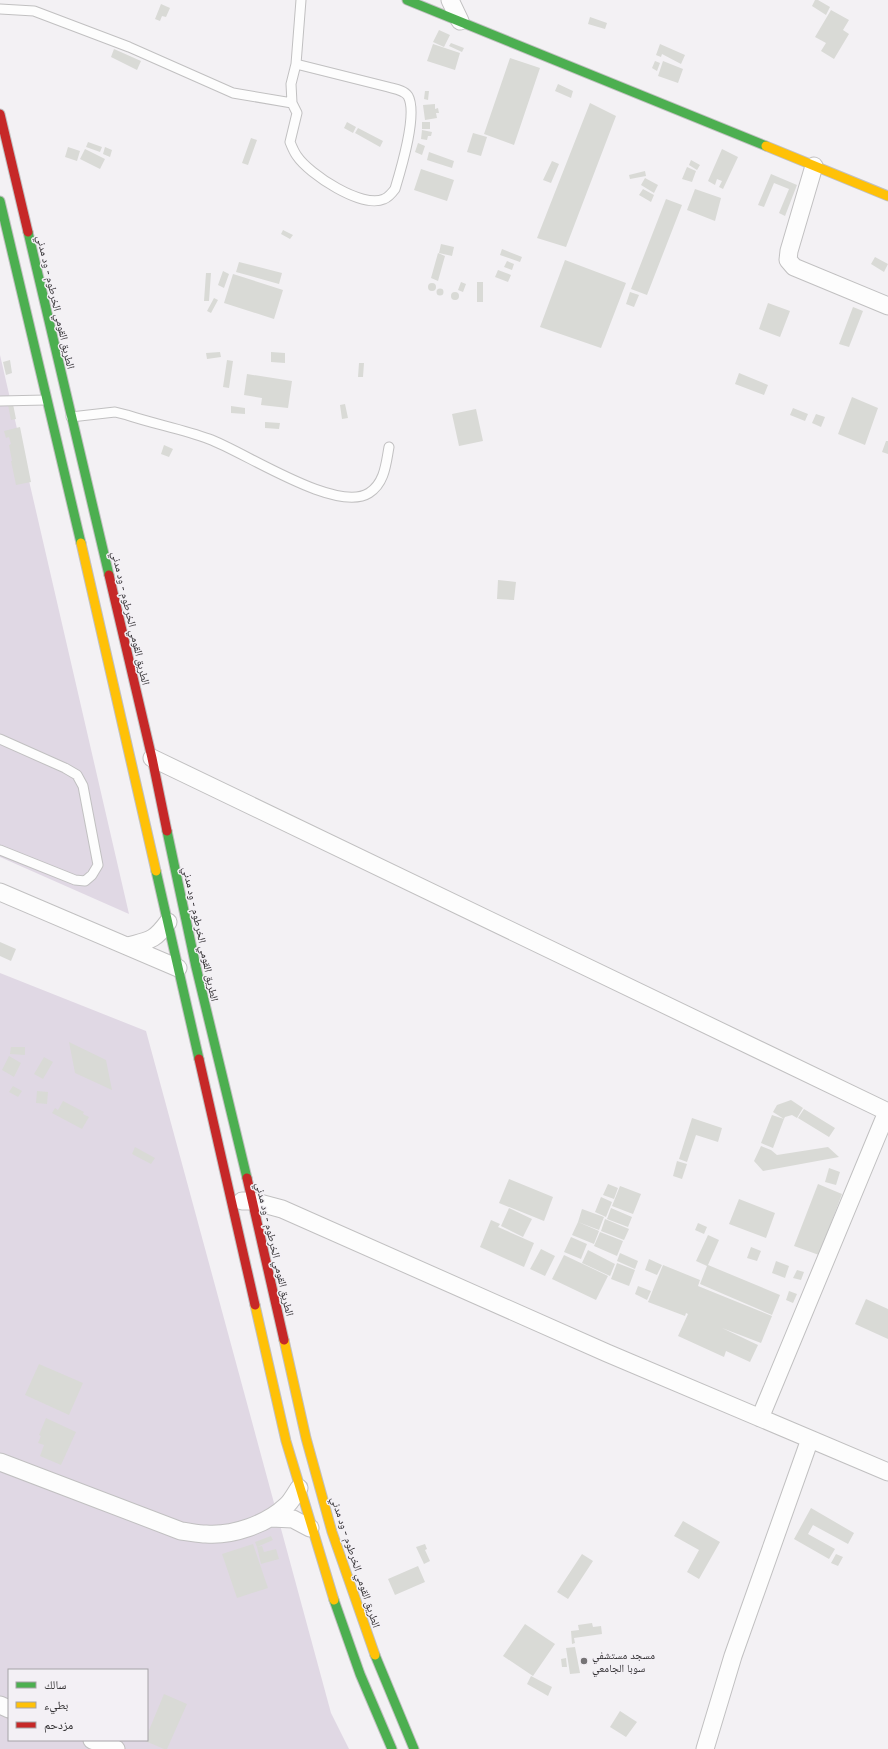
<svg xmlns="http://www.w3.org/2000/svg" width="888" height="1749" font-family="'Golos Text','Noto Naskh Arabic',sans-serif">
<rect width="100%" height="100%" fill="#f3f1f4"/>
<path fill="#e0d8e4" fill-rule="evenodd" d="M0 355 129 914 0 857Z
M0 973 146 1031 331 1713 349 1749H0ZM9 1670H147V1740H9Z"/>
<path fill="#d9dad6" d="M815 0H818L830 7 826 15 812 6Z
M161 4 170 8 166 17 162 16 160 21 155 19Z
M831 10 849 20 843 30 849 34 834 59 821 51 826 43 815 37Z
M590 17 607 23 605 29 588 24Z
M439 30 450 35 444 47 433 42Z
M451 43 464 48 462 52 449 46Z
M433 44 460 53 455 70 427 61Z
M660 44 685 55 681 64 662 54 661 57 656 55Z
M114 49 141 61 137 70 111 57Z
M510 58 540 68 514 145 484 134Z
M655 61 660 63 657 71 652 68Z
M663 61 683 69 678 83 658 76Z
M558 84 573 91 571 98 555 91Z
M425 91H429L428 100 424 99Z
M590 103 616 116 566 247 537 238Z
M435 104V109L438 108 439 113H436L437 118 425 120 423 105Z
M347 122 356 127 353 133 344 128Z
M422 122H430V129H422Z
M358 128 383 141 380 147 355 133Z
M422 130 432 132 431 136H428L427 140 421 139Z
M473 133 487 137 481 156 467 152Z
M251 138 257 140 248 165 242 163Z
M88 142 102 147 100 152 86 147Z
M418 143 425 146 422 155 415 152Z
M68 147 80 151 77 161 65 157Z
M105 147 112 150 110 157 103 154Z
M85 149 105 159 100 169 80 159Z
M722 149 738 157 723 189 719 187 722 181 717 179 715 185 708 181Z
M429 152 454 161 452 168 427 160Z
M691 160 700 165 697 170 689 165Z
M552 161 559 164 551 183 543 180Z
M687 167 696 171 692 182 682 179Z
M421 169 454 180 447 201 414 190Z
M645 171 646 176 630 179 629 175Z
M771 174 797 185 785 216 779 213 789 189 774 183 764 207 758 205Z
M645 178 658 185 654 193 641 185Z
M643 189 654 195 651 202 639 195Z
M695 189 721 198 715 221 687 210Z
M666 199 682 205 647 295 631 289Z
M283 230 293 235 290 239 281 234Z
M441 244 454 247 452 256 439 253Z
M502 249 522 257 520 262 500 255Z
M438 253 445 256 438 281 431 278Z
M875 257 888 264 884 272 871 264Z
M565 260 626 283 601 348 540 327Z
M507 261 514 264 512 270 504 267Z
M239 262 282 273 279 284 236 272Z
M498 270 511 275 508 282 495 277Z
M223 271 229 274 224 288 218 285Z
M206 273H211L209 301H204Z
M233 274 283 290 274 319 224 303Z
M461 282 466 284 463 292 458 290Z
M477 282H483V302H477Z
M428 287a4 4 0 1 1 8 0a4 4 0 1 1-8 0Z
M436.5 292a3.5 3.5 0 1 1 7 0a3.5 3.5 0 1 1-7 0Z
M630 292 639 295 634 307 626 304Z
M451 296a4 4 0 1 1 8 0a4 4 0 1 1-8 0Z
M214 298 218 300 211 313 207 311Z
M768 303 790 311 780 337 759 329Z
M853 307 863 311 849 347 839 344Z
M220 352 221 357 207 359 206 353Z
M271 352 285 353V363L271 362Z
M10 360 12 373 6 375 3 362Z
M227 360 233 361 229 388 223 387Z
M359 363H364L363 377H358Z
M739 373 768 385 764 395 735 384Z
M247 374 292 381 288 408 261 405 262 398 244 395Z
M852 397 878 408 865 445 838 434Z
M13 404 16 419 11 420 8 405Z
M345 404 348 418 342 419 340 405Z
M231 406 245 408V414L231 413Z
M793 408 808 414 805 421 790 415Z
M476 409 483 441 459 446 452 414Z
M816 414 825 417 821 427 812 423Z
M265 422 280 423 279 429 265 428Z
M20 427 31 482 16 485 11 461H12L9 445 11 444 9 437 6 438 4 431Z
M886 441H888V454L882 452Z
M164 445 173 449 169 457 161 454Z
M498 580 516 582 514 600 497 599Z
M0 942 16 949 11 961 0 956Z
M69 1042 106 1060 112 1090 75 1073Z
M11 1047H25V1055L10 1054Z
M9 1056 21 1063 14 1077 2 1070Z
M44 1057 53 1062 43 1079 34 1074Z
M13 1086 22 1091 18 1097 9 1092Z
M37 1091 48 1092 47 1104 36 1103Z
M791 1100 803 1108 797 1118 792 1115 785 1117 784 1119 773 1112 777 1105Z
M63 1101 84 1112 83 1114 89 1117 82 1129 52 1113 55 1108 58 1110Z
M804 1109 835 1128 829 1137 798 1118Z
M772 1115 784 1119 773 1148 761 1143Z
M692 1118 722 1128 718 1142 696 1135 687 1162 679 1159Z
M761 1146 771 1150 777 1155 828 1147 839 1157 763 1171 754 1161Z
M135 1147 155 1158 151 1164 132 1154Z
M677 1161 687 1164 682 1179 673 1176Z
M829 1168 840 1172 836 1185 825 1182Z
M509 1179 553 1197 544 1221 499 1203Z
M608 1184 618 1188 614 1199 603 1195Z
M818 1184 842 1194 819 1255 794 1246Z
M620 1186 641 1194 633 1214 612 1206Z
M601 1197 612 1202 606 1217 595 1212Z
M739 1199 775 1213 766 1238 729 1224Z
M509 1208 532 1219 523 1237 501 1226Z
M611 1208 632 1217 628 1227 607 1219Z
M582 1209 604 1217 599 1230 578 1222Z
M605 1219 629 1229 624 1240 601 1231Z
M491 1220 500 1224 498 1227 534 1243 524 1267 480 1247Z
M578 1222 599 1231 594 1244 572 1235Z
M698 1223 707 1227 704 1234 695 1230Z
M600 1232 623 1241 617 1256 594 1246Z
M708 1235 719 1240 708 1265 780 1295 772 1315 700 1284 707 1266 696 1261Z
M571 1237 587 1244 581 1259 564 1252Z
M751 1247 761 1251 757 1261 747 1258Z
M541 1249 555 1256 545 1276 530 1269Z
M588 1250 615 1264 610 1276 582 1263Z
M620 1253 638 1261 635 1269 617 1261Z
M564 1255 608 1276 596 1300 552 1279Z
M649 1259 662 1265 657 1275 645 1270Z
M776 1261 789 1266 785 1278 772 1273Z
M617 1263 635 1270 629 1286 611 1279Z
M663 1265 700 1280 698 1286 772 1316 761 1343 722 1328 758 1345 750 1362 726 1351 724 1357 678 1336 688 1314 686 1313 685 1316 648 1302Z
M797 1270 804 1272 801 1280 793 1278Z
M638 1286 651 1291 647 1300 635 1294Z
M789 1291 797 1294 793 1303 786 1300Z
M866 1299 888 1309V1339L855 1324Z
M39 1364 83 1383 69 1415 25 1395Z
M46 1418 76 1432 61 1465 40 1456 44 1445 38 1443 41 1436 39 1435Z
M811 1508 854 1533 848 1544 813 1525 808 1534 835 1549 829 1559 794 1539Z
M683 1521 720 1542 699 1579 687 1572 699 1550 674 1536Z
M271 1536 273 1540 257 1547 255 1542Z
M253 1544 268 1588 237 1598 222 1554Z
M425 1544 427 1549 425 1550 430 1561 424 1564 416 1547Z
M262 1546 264 1552 276 1549 279 1559 261 1564 257 1547Z
M582 1554 593 1561 568 1599 557 1592Z
M836 1554 843 1557 838 1566 831 1563Z
M418 1566 425 1582 395 1595 388 1579Z
M592 1623 593 1627 601 1626 602 1634 574 1638 575 1643 572 1644 571 1631 579 1630 578 1625Z
M525 1624 555 1644 533 1676 503 1656Z
M575 1647 580 1673 570 1674 566 1648Z
M566 1658 567 1667H562L561 1659Z
M531 1676 552 1687 548 1696 527 1684Z
M164 1694 187 1704 167 1749H164L143 1740H147V1735Z
M620 1711 637 1722 626 1737 610 1727Z"/>
<g fill="none" stroke-linecap="round" stroke-linejoin="round">
<g stroke="#c1c0c1" stroke-width="11">
<path id="lane" d="M0 9 34 11 129 47 233 93 292 103 291 84 296 64 301 0
M292 103 297 113 290 142C292 147 294 152 297 156 309 174 362 209 384 199 389 197 392 193 395 189 401 169 418 114 408 96 404 90 395 89 388 87L296 64
M0 401 46 400
M71 417 115 412 127 415C154 424 182 429 209 439 243 451 336 514 369 493 385 483 386 463 389 447
M0 739 65 768 77 775 83 786 98 865 92 875 85 881 75 880 0 850"/>
</g>
<g stroke="#c1c0c1" stroke-width="19">
<path id="street" d="M450 0 460 21
M814 166 789 251 788 260 794 267 888 306
M152 758 888 1112
M0 892 178 968
M128 946C150 940 154 941 168 922
M242 1201H252L282 1209 607 1353 888 1472
M760 1418 887 1112
M0 1462 181 1531C190 1532 198 1534 206 1534 233 1536 267 1524 286 1506 291 1502 295 1494 299 1488
M271 1518 293 1519 310 1528
M0 1705 9 1709
M92 1740 116 1749
M705 1749 733 1656 810 1439"/>
</g>
<g stroke="#c1c0c1" stroke-width="11">
<path id="fast" d="M407 0 766 146
M0 201 81 543
M28 232 109 575
M167 831 196 967 247 1178
M156 871 199 1059
M334 1600 360 1674 392 1749
M375 1655 414 1749"/>
</g>
<g stroke="#c1c0c1" stroke-width="11">
<path id="slow" d="M766 146 888 196
M81 543 156 871
M255 1305 286 1441 334 1600
M284 1340 306 1438 332 1532 375 1655"/>
</g>
<g stroke="#c1c0c1" stroke-width="11">
<path id="jam" d="M0 114 28 232
M109 575 152 758 167 831
M199 1059 255 1305
M247 1178 284 1340"/>
</g>
<use href="#lane" stroke="#fdfdfd" stroke-width="9"/>
<use href="#street" stroke="#fdfdfd" stroke-width="17"/>
<use href="#fast" stroke="#4caf50" stroke-width="9"/>
<use href="#slow" stroke="#ffc107" stroke-width="9"/>
<use href="#jam" stroke="#c62828" stroke-width="9"/>
</g>
<circle fill="#767476" stroke="#f3f0f5" stroke-width="1.5" cx="584" cy="1661" r="4"/>
<g text-anchor="middle" stroke-width="3" stroke-linejoin="round" paint-order="stroke">
<g font-size="11" fill="#323032" stroke="#f3f0f5">
<text transform="translate(56 302) rotate(77)" y="4">الطريق القومي الخرطوم - ود مدني</text>
<text transform="translate(131 618) rotate(77)" y="4">الطريق القومي الخرطوم - ود مدني</text>
<text transform="translate(201 934) rotate(78)" y="4">الطريق القومي الخرطوم - ود مدني</text>
<text transform="translate(275 1249) rotate(77)" y="4">الطريق القومي الخرطوم - ود مدني</text>
<text transform="translate(356 1562) rotate(72)" y="4">الطريق القومي الخرطوم - ود مدني</text>
</g>
<g font-size="11" fill="#323032" stroke="#f3f0f5" text-anchor="start">
<text x="592" y="1659">مسجد مستشفي<tspan x="592" dy="13">سوبا الجامعي</tspan></text>
</g>
</g>
<rect x="8" y="1669" width="140" height="72" fill="#f3f0f5" stroke="#a6a3a7"/>
<rect x="16" y="1682" width="20" height="6" fill="#4caf50" stroke="#a6a3a7"/>
<text x="44" y="1689" font-size="12" fill="#323032">سالك</text>
<rect x="16" y="1702" width="20" height="6" fill="#ffc107" stroke="#a6a3a7"/>
<text x="44" y="1709" font-size="12" fill="#323032">بطيء</text>
<rect x="16" y="1722" width="20" height="6" fill="#c62828" stroke="#a6a3a7"/>
<text x="44" y="1729" font-size="12" fill="#323032">مزدحم</text>
</svg>
